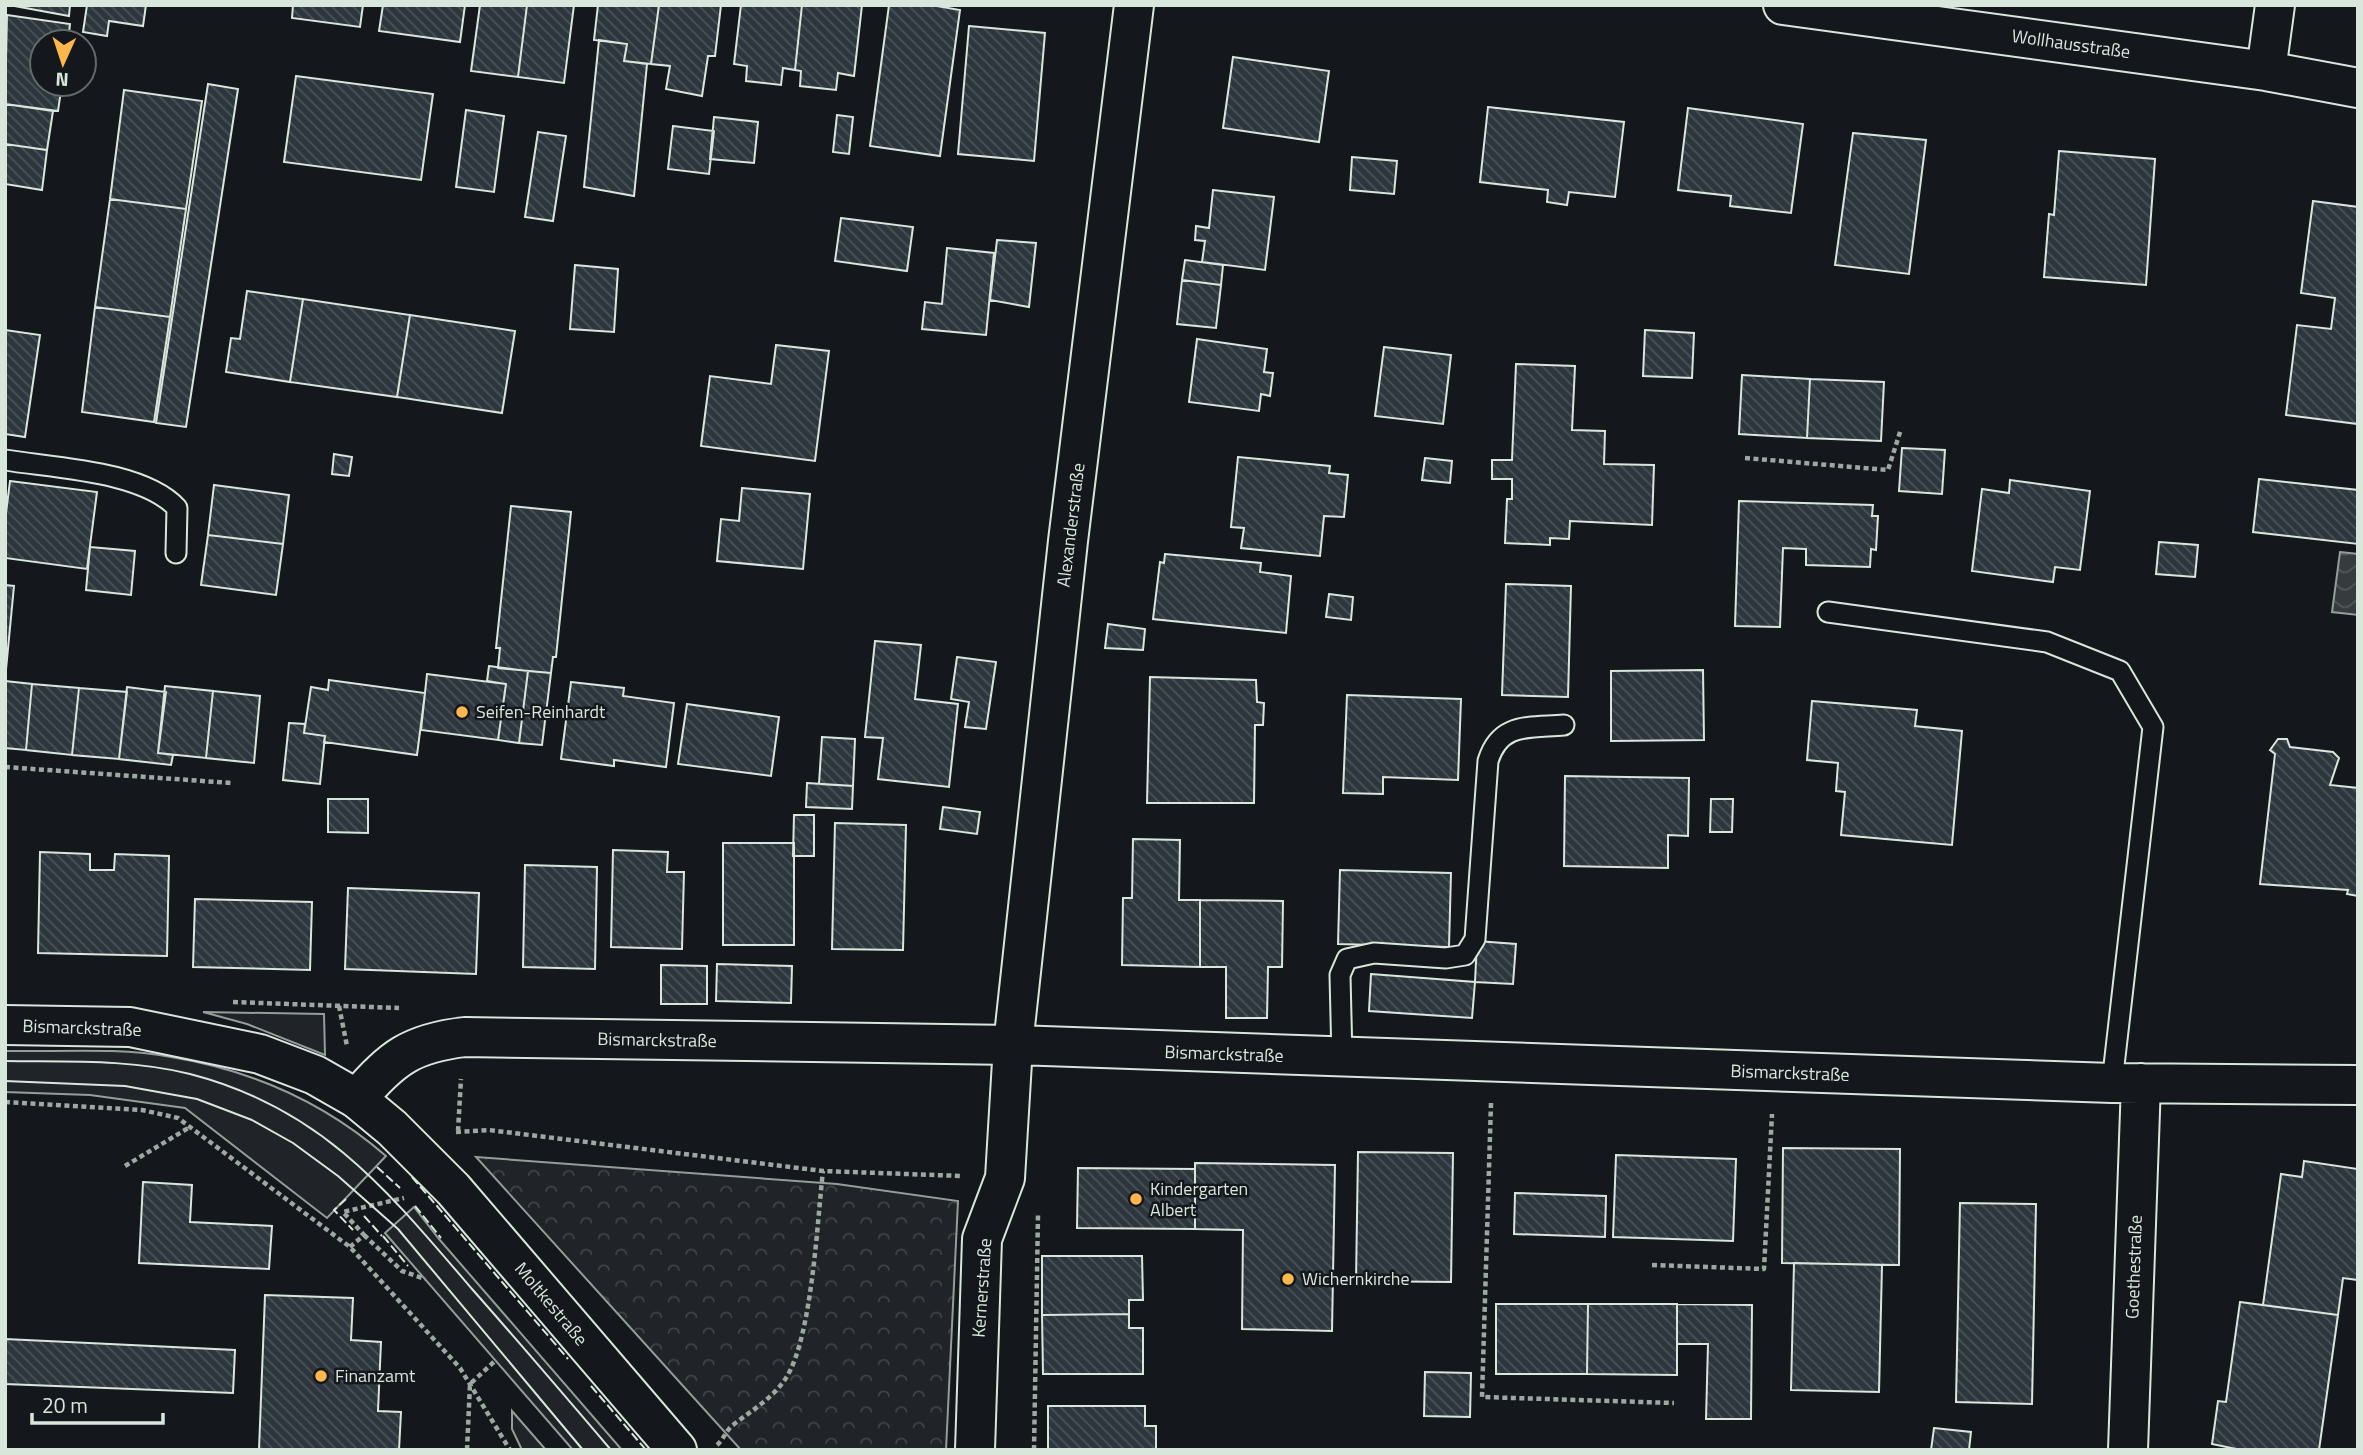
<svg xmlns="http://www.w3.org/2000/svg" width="2363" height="1455" font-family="'Titillium Web',sans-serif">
<defs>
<pattern id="park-crowns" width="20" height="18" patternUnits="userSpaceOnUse" patternTransform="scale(1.75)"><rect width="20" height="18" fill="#202428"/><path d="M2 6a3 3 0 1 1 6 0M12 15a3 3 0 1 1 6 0" fill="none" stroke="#404447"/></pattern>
<pattern id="water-waves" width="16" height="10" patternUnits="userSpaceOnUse" patternTransform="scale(1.75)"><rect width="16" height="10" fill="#363b3e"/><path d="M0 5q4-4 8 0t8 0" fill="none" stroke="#525759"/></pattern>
<pattern id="building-back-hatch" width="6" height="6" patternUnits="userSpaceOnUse" patternTransform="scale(1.75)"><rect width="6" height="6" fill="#2c363c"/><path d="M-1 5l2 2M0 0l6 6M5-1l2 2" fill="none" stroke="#4a5358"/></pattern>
</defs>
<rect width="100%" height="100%" fill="#14181c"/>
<path fill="#202428" stroke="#939e99" stroke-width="2" d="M203 1012 324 1014 325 1055 247 1024Z
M5 1051C59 1052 118 1047 171 1057 251 1070 325 1103 386 1156L327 1218 185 1108 90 1095 5 1092Z
M414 1207 439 1239 622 1450H573L385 1233Z
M512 1411 546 1450H522L512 1429Z"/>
<path fill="url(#park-crowns)" stroke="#939e99" stroke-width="2" d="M476 1157 837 1184 958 1201 946 1450H741Z"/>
<path fill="url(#water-waves)" stroke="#939e99" stroke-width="2" d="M2340 552 2358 554V615L2332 612Z"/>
<path fill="url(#building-back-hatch)" stroke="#d8e6dc" stroke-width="2" d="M9 5H70L69 16Z
M87 5H146L143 26 109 21 107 36 83 32Z
M293 5H363L360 27 292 18Z
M383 5H465L460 42 379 31Z
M480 5H527L518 77 471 71Z
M527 5H574L564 83 518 77Z
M598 5H659L651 64 624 61 627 44 594 40Z
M659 5H721L715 56H708L702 96 666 89 670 66 651 64Z
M741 5H802L795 70 783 68 781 85 746 81 747 66 734 64Z
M802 5H862L854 76 838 73 836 90 800 86 801 71 795 70Z
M889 5H931L960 10 940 156 870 146Z
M7 15 70 24 68 42H42V84H62L58 111 5 104Z
M969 26 1045 33 1034 161 958 154Z
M599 40 627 44 624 61 647 64 634 196 584 187Z
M1233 57 1329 71 1319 142 1223 128Z
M296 76 433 94 421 180 284 162Z
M208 84 238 89 186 427 156 423Z
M124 90 202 101 186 209 110 199Z
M5 104 53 111 47 150 5 144Z
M1488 107 1624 122 1615 197 1569 192 1567 205 1547 202 1548 190 1480 182Z
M1688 108 1803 124 1791 213 1730 206 1731 196 1678 190Z
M466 110 504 116 494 192 456 187Z
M837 115 853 117 849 154 833 152Z
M714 117 758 122 754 163 710 159Z
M673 126 714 131 709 174 668 169Z
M538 132 566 136 553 221 525 217Z
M1853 133 1926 140 1909 274 1835 265Z
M5 144 47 150 42 190 5 184Z
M2059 151 2155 159 2146 285 2044 277 2049 214 2054 215Z
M1352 157 1397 161 1394 194 1350 190Z
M1213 190 1274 197 1265 270 1202 262 1205 241 1195 240 1196 226 1209 228Z
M110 199 186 209 170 317 95 307Z
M2313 201 2358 207V424L2286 415 2297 325 2331 329 2335 298 2301 293Z
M841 218 913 227 907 271 835 261Z
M997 240 1036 243 1029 307 990 300Z
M947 248 994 253 986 335 922 329 925 302 942 304Z
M1185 260 1223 265 1221 285 1182 280Z
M575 265 618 269 614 332 570 329Z
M1182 280 1221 285 1216 328 1177 324Z
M247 291 303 299 290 382 226 372 231 338 240 339Z
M303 299 410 315 397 397 290 382Z
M95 307 170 317 154 422 82 412Z
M410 315 515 331 502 413 397 397Z
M5 330 40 335 25 437 5 434Z
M1645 330 1694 333 1692 378 1643 376Z
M1197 339 1267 349 1264 372 1273 373 1270 396 1261 394 1259 411 1189 402Z
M776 345 829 351 815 461 701 446 710 376 771 384Z
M1384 347 1451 355 1443 424 1375 416Z
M1516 364 1575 366 1572 430 1605 431 1604 464 1654 465 1652 525 1570 521 1569 539 1550 538V545L1505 543 1507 499H1512V479H1492V460H1512Z
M1742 375 1810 379 1807 438 1739 434Z
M1810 379 1884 382 1881 441 1807 438Z
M1902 448 1945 450 1942 494 1899 491Z
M334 454 352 457 349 476 332 474Z
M1238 457 1330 466 1329 473 1348 475 1344 517 1324 516 1320 556 1241 548 1244 528 1231 527Z
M1425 458 1452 461 1450 483 1422 480Z
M2259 479 2358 490V544L2253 532Z
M2010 480 2090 491 2080 570 2055 567 2053 582 1972 571 1982 489 2009 493Z
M10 481 97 492 87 569 5 558V521Z
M214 485 289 495 283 544 208 535Z
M742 488 810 494 803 569 717 561 721 519 739 521Z
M1739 501 1873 505 1872 516H1878L1876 550 1871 549 1870 567 1806 565V549L1783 548 1780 627 1735 626Z
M511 506 571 512 556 657H553L551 673 498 668 500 648H496Z
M208 535 283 544 276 595 201 585Z
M2159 542 2198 545 2195 577 2156 574Z
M90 547 135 551 131 595 86 590Z
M1165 554 1261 563 1260 572 1291 576 1286 633 1153 619 1160 562 1164 563Z
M1506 584 1571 586 1568 697 1502 695Z
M5 585 14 586 5 680Z
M1329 594 1353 597 1351 620 1326 617Z
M1108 624 1145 629 1143 650 1105 648Z
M875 641 921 645 915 699 958 704 949 787 878 779 883 738 865 737Z
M957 657 996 662 986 729 965 727 969 702 951 699Z
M489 666 528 671 519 743 498 740 506 684 487 681Z
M1703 670 1704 740 1611 741V671Z
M528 671 551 673 542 745 519 743Z
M427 674 506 684 498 740 421 730Z
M1150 677 1256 680 1257 702 1264 703 1263 725H1255L1254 803H1147Z
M329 680 425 693 417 755 324 742 325 736 304 733 311 687 328 690Z
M5 681 32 684 26 750 5 748Z
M571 682 624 688 623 696 674 703 666 767 614 760V766L561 759Z
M32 684 79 688 72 755 26 750Z
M165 686 213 691 206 758 158 753Z
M127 687 166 692 158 753 173 755 171 765 119 759Z
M79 688 127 692 119 759 72 755Z
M213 691 260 696 254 763 206 758Z
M1347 695 1461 699 1458 780 1383 777V794L1343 793Z
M1812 701 1917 710 1915 726 1962 731 1952 845 1841 835 1845 792 1836 791 1838 763 1807 760Z
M687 704 779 717 771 776 678 764Z
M289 723 305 724 304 733 325 736 320 784 283 780Z
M822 737 855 739 853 786 819 784Z
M2278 739H2287L2290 747 2333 752 2339 758 2330 785 2358 788V896L2347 894 2348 890 2260 884 2275 754 2270 750Z
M1565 776 1689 778 1688 836 1668 835V868L1564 866Z
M807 783 853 786 852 809 806 807Z
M328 799H368V833L328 832Z
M1711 799H1733L1732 832H1710Z
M943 807 980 812 977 834 940 829Z
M794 815H814V856H793Z
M835 823 906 825 903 950 832 949Z
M1133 839 1180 840 1179 900H1200V967L1122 965 1123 898H1132Z
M723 843H794V945H723Z
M613 850 668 852 667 872H684L682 949 611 947Z
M40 852 90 854V870H114L115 854 169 856 167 956 38 953Z
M525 865 597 867 595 969 523 967Z
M1340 870 1451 873 1449 947 1338 944Z
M348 888 479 893 476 974 345 969Z
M195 899 312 902 310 970 193 967Z
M1200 900 1283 901 1282 967H1268L1267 1018H1226V967H1200Z
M1477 941 1516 944 1513 984 1475 982Z
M717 964 792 966 791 1003 716 1001Z
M661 965 707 966V1004H661Z
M1371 974 1475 982 1472 1018 1369 1011Z
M1783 1148 1900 1149 1899 1265 1782 1263Z
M1358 1152 1453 1153 1451 1282 1356 1281Z
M1616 1155 1736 1159 1733 1241 1613 1237Z
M2304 1161 2358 1169V1280L2343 1278 2338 1315 2263 1305 2281 1174 2302 1177Z
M1195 1163 1335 1165 1332 1331 1242 1329 1243 1230 1195 1229Z
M1078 1168 1195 1169V1229L1077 1228Z
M143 1182 192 1185 190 1222 272 1226 269 1269 139 1263Z
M1515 1193 1606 1196 1605 1237 1514 1234Z
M1960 1203 2036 1204 2032 1404 1956 1402Z
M1042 1256H1142L1143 1300H1129V1314L1042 1315Z
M1794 1263 1882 1265 1879 1392 1791 1390Z
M265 1295 353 1298 351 1340 381 1342 378 1411 401 1412 399 1450H259Z
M2240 1302 2338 1315 2319 1450H2241L2212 1444 2218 1401 2226 1402Z
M1496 1304H1588L1587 1374H1496Z
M1588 1304H1677V1375L1587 1374Z
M1677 1304 1752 1305 1751 1419H1706L1708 1344H1677Z
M1129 1314V1328H1143V1374H1043L1042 1315Z
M5 1339 235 1350 233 1393 5 1384Z
M1425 1372 1471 1373 1470 1417 1424 1416Z
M1048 1406H1145V1426H1156V1450H1048Z
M1934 1428 1971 1432 1969 1450H1931Z"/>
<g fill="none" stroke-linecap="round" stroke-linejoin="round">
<g stroke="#d8e6dc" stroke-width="23">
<path id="lane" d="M5 460C55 468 143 471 177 508L176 553
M1828 612 2047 642 2120 671 2153 727 2112 1083
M1342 1059 1340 975 1347 959 1374 953 1446 958 1465 955 1475 939 1488 761C1500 722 1529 728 1564 725"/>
</g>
<g stroke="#d8e6dc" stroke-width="42">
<path id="street" d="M1783 5 2266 71 2358 88
M2266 71 2275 5
M357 1099C391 1058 412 1043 465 1037L1013 1045 2112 1083 2358 1085
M975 1450 982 1239 1005 1178 1013 1045 1068 541 1134 5
M2128 1450 2141 1083"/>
</g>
<g stroke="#d8e6dc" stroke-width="42">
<path id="secondary" d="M5 1025 130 1027 260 1054 315 1075 357 1099 392 1128 453 1189 677 1450"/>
</g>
<path stroke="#9da8a2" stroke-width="4.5" stroke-dasharray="5 3.5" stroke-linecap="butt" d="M1745 458 1888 470 1901 429
M5 767 231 783
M233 1002 399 1008
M339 1006 347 1046
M5 1102 142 1110 178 1118 350 1247 460 1368 510 1450
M1491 1103 1482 1397 1674 1403
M458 1131 461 1079
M456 1132 489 1130 823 1171 962 1176
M125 1166 190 1127
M364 1235 402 1271 425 1279
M350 1247 364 1235 343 1212 404 1198
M1652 1265 1764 1269 1772 1114
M717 1445C724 1439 726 1430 733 1425 752 1410 772 1399 786 1378 812 1337 817 1223 823 1171
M467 1450 470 1384 496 1360
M1034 1450 1038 1215"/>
<use href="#lane" stroke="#14181c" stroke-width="19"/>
<use href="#street" stroke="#14181c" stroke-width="38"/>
<use href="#secondary" stroke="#14181c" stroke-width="38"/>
<path stroke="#d8e6dc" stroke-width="2" d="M5 1061C66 1062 131 1059 190 1074 322 1108 388 1191 472 1289 519 1342 565 1396 611 1450
M5 1081 125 1086 197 1099 252 1120 293 1143 338 1176 398 1229 583 1450"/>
<path stroke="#d8e6dc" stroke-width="2" stroke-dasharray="9 3.5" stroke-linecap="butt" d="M377 1167 400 1188
M412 1177 568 1359
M346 1199 334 1210 353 1230
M415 1206 441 1238
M364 1216 382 1236
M383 1236 408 1266
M591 1386 646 1450"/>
</g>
<g fill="#ffb74d" stroke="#14181c" stroke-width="2.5">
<circle cx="462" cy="712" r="7"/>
<circle cx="1136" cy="1199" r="7"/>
<circle cx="1288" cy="1279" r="7"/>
<circle cx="321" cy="1376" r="7"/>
</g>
<g text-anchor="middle" stroke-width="5" stroke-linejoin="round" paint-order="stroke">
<g font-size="18" fill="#d8e6dc" stroke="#14181c">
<text transform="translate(2071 44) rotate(8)" y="6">Wollhausstraße</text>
<text transform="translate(1071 525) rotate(-83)" y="6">Alexanderstraße</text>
<text transform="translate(82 1028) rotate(2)" y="6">Bismarckstraße</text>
<text transform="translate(657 1040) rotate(1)" y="6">Bismarckstraße</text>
<text transform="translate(1224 1054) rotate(2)" y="6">Bismarckstraße</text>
<text transform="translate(1790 1073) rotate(2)" y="6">Bismarckstraße</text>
<text transform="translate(2134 1267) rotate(-88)" y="6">Goethestraße</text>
<text transform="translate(982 1288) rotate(-86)" y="6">Kernerstraße</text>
<text transform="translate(551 1304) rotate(50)" y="6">Moltkestraße</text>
</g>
<g font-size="18" fill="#d8e6dc" stroke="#14181c" text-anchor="start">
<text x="476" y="718">Seifen-Reinhardt</text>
<text x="1150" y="1195">Kindergarten<tspan x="1150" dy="21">Albert</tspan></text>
<text x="1302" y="1285">Wichernkirche</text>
<text x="335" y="1382">Finanzamt</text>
</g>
</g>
<rect width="2363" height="1455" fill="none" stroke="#d8e6dc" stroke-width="14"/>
<g transform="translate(63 63) rotate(183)"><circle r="33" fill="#14181c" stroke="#626a69" stroke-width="2"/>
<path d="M0-5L12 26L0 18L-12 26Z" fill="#ffb74d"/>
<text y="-10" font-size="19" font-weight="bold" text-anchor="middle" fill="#d8e6dc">N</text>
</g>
<path d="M32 1413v10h131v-10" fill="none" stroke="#d8e6dc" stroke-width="3.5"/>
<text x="42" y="1413" font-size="21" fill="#d8e6dc" stroke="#14181c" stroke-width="5" paint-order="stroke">20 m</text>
</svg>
